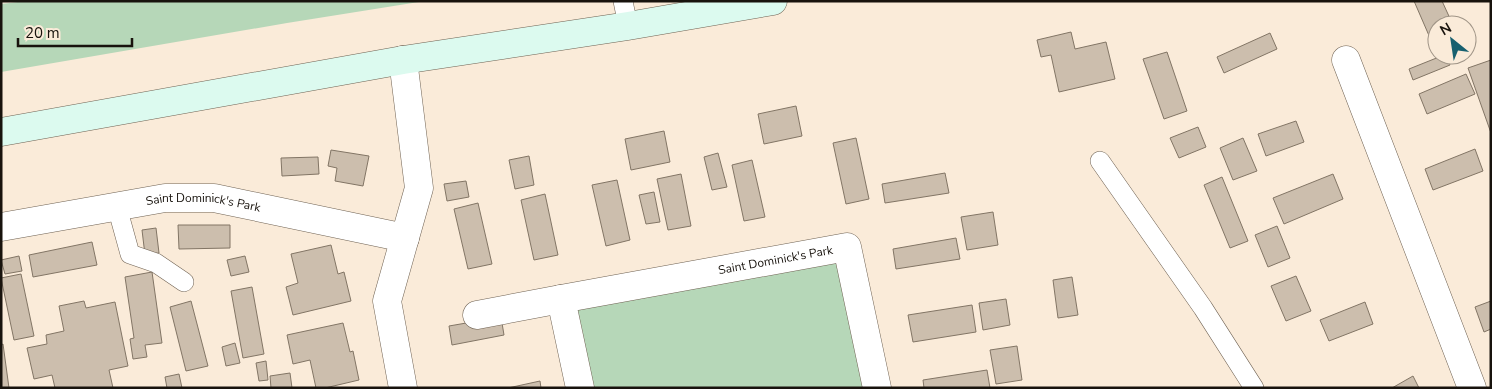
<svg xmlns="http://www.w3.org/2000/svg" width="1492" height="389" font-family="'Nunito Sans',sans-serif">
<rect width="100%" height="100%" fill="#faebd9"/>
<path fill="#b6d7b8" d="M26 1H425L287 23 1 72V4Z
M844 259 874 388H582L566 308Z"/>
<path fill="#ccbead" stroke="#827565" d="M1414 1H1442L1453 25H1437V54Z
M1071 32 1075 49 1106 42 1115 79 1059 92 1051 55 1041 57 1037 40Z
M1270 33 1277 49 1224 73 1217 57Z
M1167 52 1187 111 1164 119 1143 59Z
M1438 55H1446L1450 65 1413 80 1409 69 1439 57Z
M1491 60V133L1468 68Z
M1466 74 1475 94 1427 114 1419 94Z
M796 106 802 136 764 144 758 114Z
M1296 121 1304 142 1266 156 1258 134Z
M1198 127 1206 147 1179 158 1170 138Z
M664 131 670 162 631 170 625 139Z
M856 138 869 199 846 204 833 143Z
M1243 138 1257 171 1233 180 1220 148Z
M1475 149 1483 171 1433 190 1425 169Z
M331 150 369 156 363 186 335 181 337 168 328 166Z
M718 153 727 187 712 190 704 157Z
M529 156 534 185 515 189 509 160Z
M318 157 319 174 282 176 281 158Z
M752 160 765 217 744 221 732 165Z
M945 173 949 193 885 203 882 184Z
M681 174 691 226 668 230 657 179Z
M1333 174 1343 199 1284 224 1273 198Z
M1222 177 1248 241 1230 248 1204 185Z
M617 180 630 240 606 246 592 185Z
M466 181 469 197 447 201 444 184Z
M654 192 660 222 646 224 639 195Z
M545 194 558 255 534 260 521 200Z
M478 203 492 264 468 269 454 209Z
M993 212 998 245 967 250 961 217Z
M178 225H230V248L179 249Z
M1277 226 1290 258 1268 267 1255 235Z
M156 228 159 253 145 255 142 230Z
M956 238 960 259 896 269 893 249Z
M92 242 97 265 33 277 29 255Z
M331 245 338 274 344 272 351 301 293 315 286 287 298 283 291 254Z
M19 256 22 271 5 274 1 260Z
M245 256 249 272 231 276 227 260Z
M152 272 162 343 145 345 147 357 133 359 130 339 134 338 125 277Z
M21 274 34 336 14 340 1 278Z
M1296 276 1311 311 1286 321 1271 286Z
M1072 277 1078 315 1058 318 1053 280Z
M252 287 264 354 243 358 231 291Z
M1006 299 1010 325 983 330 979 303Z
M84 301 86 308 115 302 128 366 109 370 113 388H55L52 375 34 379 27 348 47 344 46 335 64 331 59 306Z
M191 301 208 366 186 371 170 307Z
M1491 301V329L1484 332 1475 307Z
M1365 302 1373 324 1329 341 1320 320Z
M972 305 976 332 913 342 908 315Z
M501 317 504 335 452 345 449 326Z
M343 323 350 352 353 351 359 380 325 388H316L310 360 293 364 287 335Z
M235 343 240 363 226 366 222 347Z
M3 344 9 388H1V345Z
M1017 346 1022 380 996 384 990 350Z
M266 361 268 380 259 381 256 363Z
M987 370 990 388H924L923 380Z
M290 373 292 388H271L270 376Z
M179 374 182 388H167L165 377Z
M1413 376 1419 388H1392Z
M540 381 541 388H508Z"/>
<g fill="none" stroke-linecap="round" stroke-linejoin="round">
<g stroke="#6f6253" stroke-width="20">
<path id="lane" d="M623 1 628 26
M1100 161 1203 308 1254 388
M117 207 130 254 156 263 184 282"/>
</g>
<g stroke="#6f6253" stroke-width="29">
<g id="street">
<path d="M403 60 419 188 387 301 403 388"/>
<path d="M1346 60 1472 388"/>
<path id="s1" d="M1 227 165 198H214L405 238"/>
<path d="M477 315 561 299"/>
<path id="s2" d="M580 388 561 299 847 247 877 388"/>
</g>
</g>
<g stroke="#6f6253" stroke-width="29">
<path id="secondary" d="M1 132 403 60 628 26 773 1"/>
</g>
<use href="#lane" stroke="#fff" stroke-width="19"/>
<use href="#street" stroke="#fff" stroke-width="28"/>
<use href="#secondary" stroke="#dcfaef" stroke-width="28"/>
</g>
<g text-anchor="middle" stroke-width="4" stroke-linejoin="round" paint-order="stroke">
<g font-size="12" fill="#18130d" stroke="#faebd9">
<text dy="4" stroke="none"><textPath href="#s1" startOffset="205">Saint Dominick's Park</textPath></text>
<text dy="4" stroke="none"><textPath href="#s2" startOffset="309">Saint Dominick's Park</textPath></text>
</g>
</g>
<rect width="1492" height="389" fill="none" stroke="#18130d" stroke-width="5"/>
<g transform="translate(1452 40) rotate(330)"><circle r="24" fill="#faebd9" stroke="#a09587"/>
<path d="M0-4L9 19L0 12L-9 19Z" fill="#17606f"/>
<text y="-8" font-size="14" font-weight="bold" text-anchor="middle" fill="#18130d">N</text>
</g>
<path d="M18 38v8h114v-8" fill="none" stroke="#18130d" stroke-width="2.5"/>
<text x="25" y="38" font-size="15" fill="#18130d" stroke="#faebd9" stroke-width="4" paint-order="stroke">20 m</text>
</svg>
